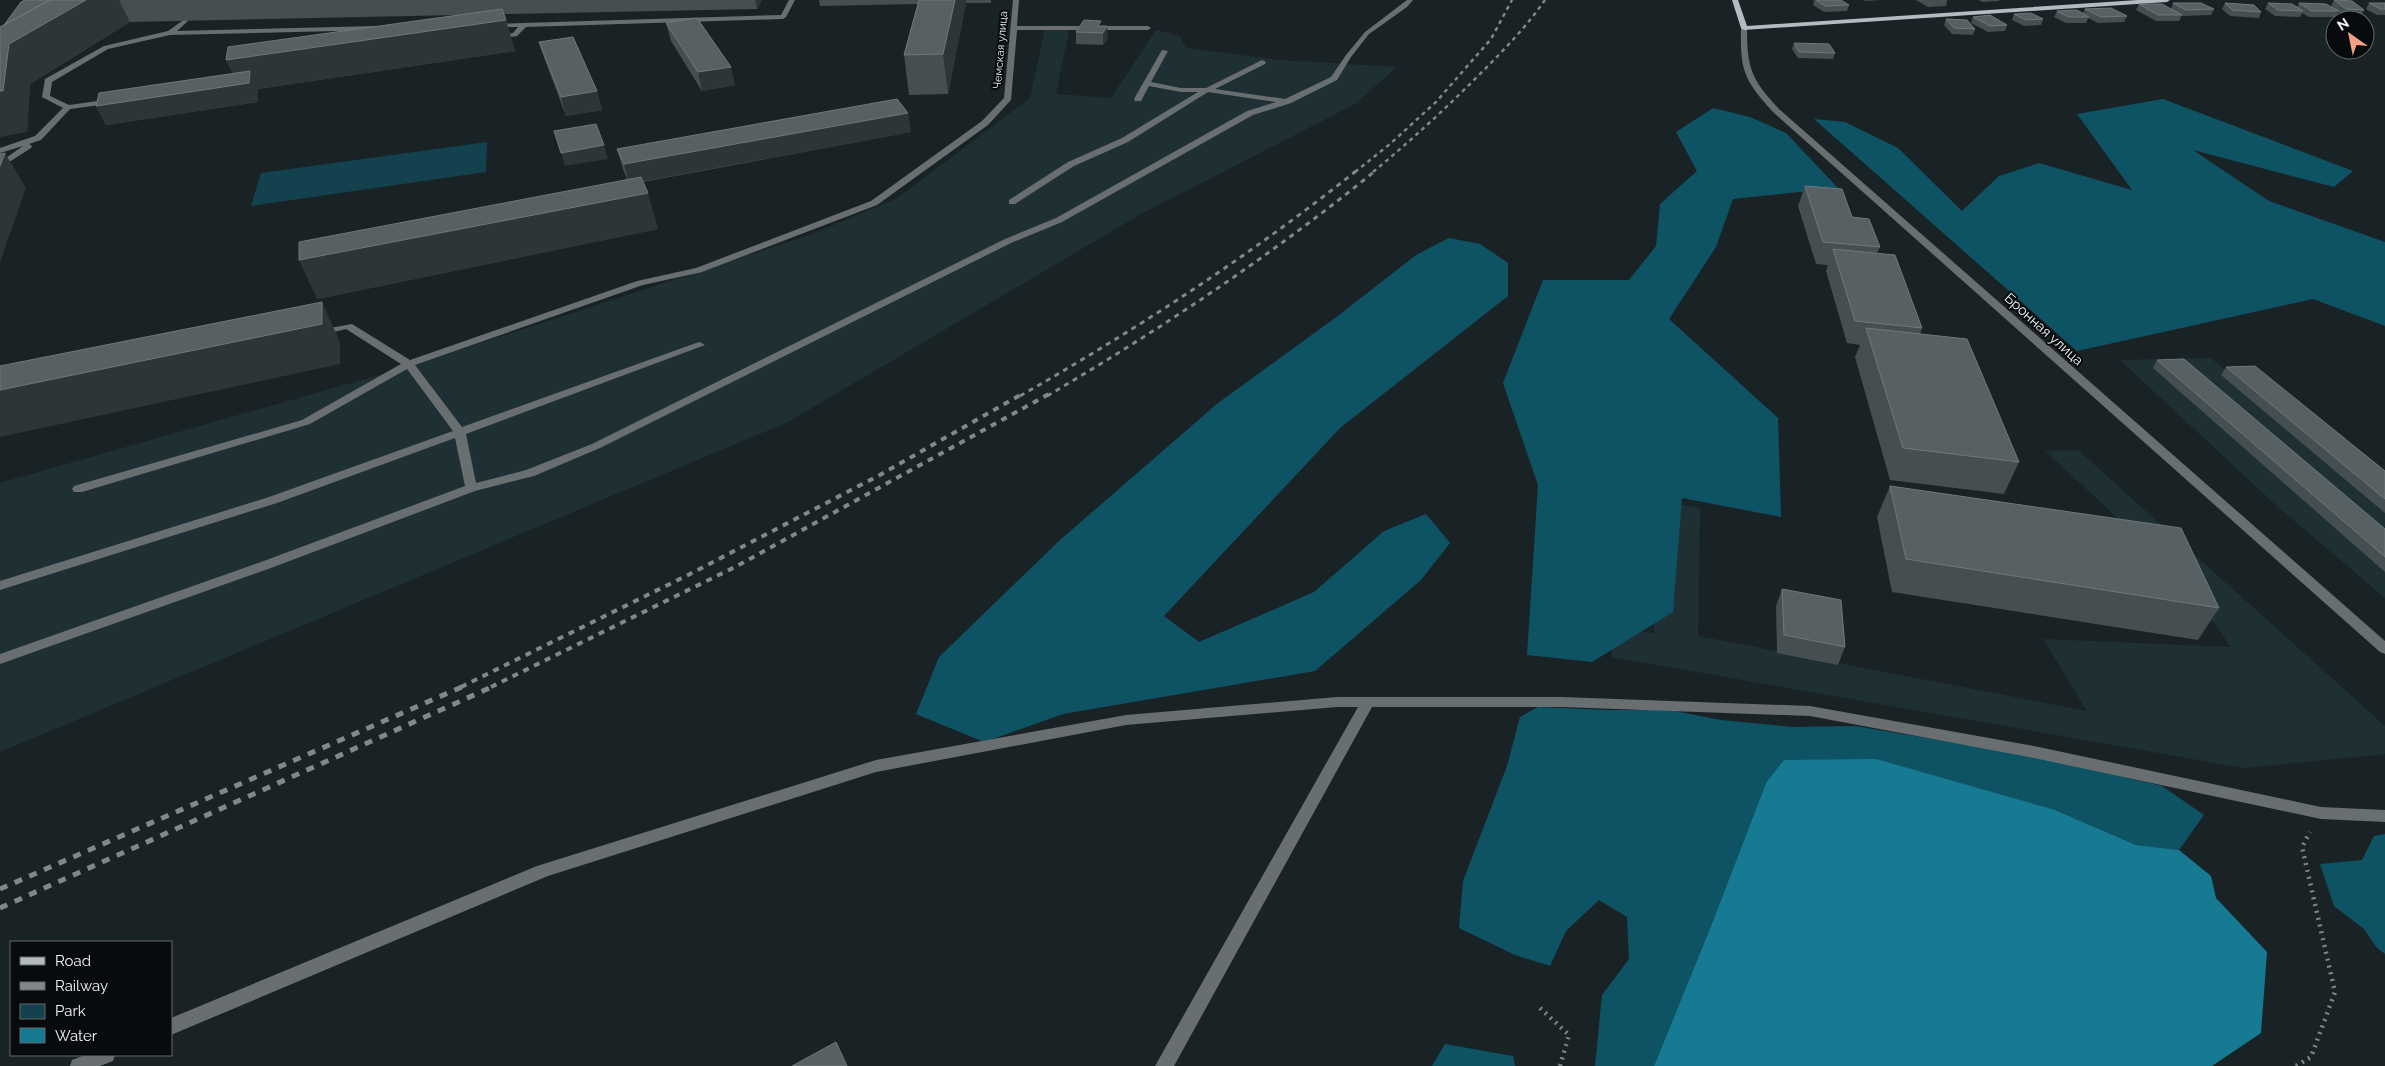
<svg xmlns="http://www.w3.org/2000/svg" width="2385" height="1066" font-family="Raleway,sans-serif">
<rect width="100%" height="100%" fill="#192326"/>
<path fill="#1f3035" d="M1045 29 1069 30 1056 94 1111 98 1156 30 1180 36 1186 48 1279 60 1397 67 1355 104 1141 214 788 422 0 752V483L411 366 807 236 896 199 1030 98Z
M2211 358 2265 403 2385 493V598L2278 507 2120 360Z
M2078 450 2385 726V754L2244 768 1612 657 1606 628 1654 633 1660 500 1700 508 1698 636 2087 711 2043 639 2231 647 2183 578 2045 451Z"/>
<path fill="#13414e" d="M487 142 486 172 251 206 261 173Z"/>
<path fill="#0e5364" d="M2163 99 2353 171 2334 187 2193 150 2269 201 2385 242V326L2313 299 2077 351 1814 119 1845 122 1898 148 1962 211 1999 176 2039 163 2132 190 2077 114Z
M1713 108 1750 117 1786 133 1838 188 1733 199 1716 247 1669 319 1778 418 1781 517 1682 498 1673 612 1592 662 1527 655 1538 485 1503 383 1543 280H1629L1656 246 1660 204 1697 171 1676 132Z
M1449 238 1480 244 1508 263V296L1340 428 1164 616 1199 642 1314 592 1384 531 1426 514 1450 543 1421 580 1315 671 1063 714 984 742 916 714 939 657 1060 540 1218 403 1339 315 1416 255Z
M1538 707 1607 710H1669L1721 720 1792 727 1855 726 2044 758 2162 786 2204 815 2179 850 2136 845 2055 810 1766 783 1711 926 1654 1066H1595L1602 995 1629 959 1627 917 1599 900 1566 931 1550 966 1515 955 1459 928 1463 881 1507 766 1520 717Z
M2385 834V954L2377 948 2364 929 2334 906 2320 864 2362 860 2374 836Z
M1445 1044 1513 1056 1515 1066H1432Z"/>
<path fill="#167a93" d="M1876 759 2055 810 2136 845 2179 850 2211 876 2216 898 2267 952 2261 1033 2212 1066H1654L1711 926 1766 783 1784 760Z"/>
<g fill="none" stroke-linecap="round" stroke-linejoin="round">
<path stroke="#7e8689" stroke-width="4.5" stroke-dasharray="2 5" stroke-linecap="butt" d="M1540 1008 1569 1035 1560 1066
M2296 1066 2311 1057 2335 992 2302 847 2310 832"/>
<path fill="#696e70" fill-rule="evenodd" d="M789 0H795L786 17 783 19 526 27 517 36 493 40 490 38 513 33 518 27H490L489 26 492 24 781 15Z
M1013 0H1019L1017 26H1148L1151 28 1148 30H1017L1011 100 988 125 877 205 702 272 643 285 415 365 462 427 696 343 700 342 705 345 466 434 476 483 526 470 592 444 1005 239 1056 218 1247 111 1276 102 1208 92 1128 142 1074 166 1015 204H1009V200L1068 162 1122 138 1198 92H1181L1149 86 1141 101H1135L1134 99 1162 50 1168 51 1151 82 1181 88H1206L1262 60 1266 62 1265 64 1215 89 1285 99 1331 77 1346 55 1365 32 1407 0H1413L1407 7 1369 34 1351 57 1337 80 1291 103 1253 115 1062 222 1011 243 600 448 534 476 475 491 271 568 0 664V654L261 562 465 486 455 438 277 503 0 590V581L269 497 453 431 407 369 310 424 82 492H74L72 489 74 486 302 420 401 364 346 329 318 336 313 333 314 331 352 324 410 360 637 281 696 268 871 201 982 121 1004 98Z
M185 19 188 21 177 31 377 26 380 28 377 30 170 35 108 49 52 82 50 96 69 105 112 99 116 101 115 103 70 109 41 140 29 144 32 146 31 148 0 168V162L23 146 0 153V148L35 136 63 108 42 97 45 79 104 46 168 31Z
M1744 26 1747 28C1747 68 1751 79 1779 109L2385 641V654L2380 652 1773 112C1744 80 1740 71 1741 28Z
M1337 697H1562L1810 706 2034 746 2321 807 2385 810V822L2321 819 2034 758 1810 716 1562 707H1372L1174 1066H1155L1358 707H1337L1126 725 876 772 548 876 171 1035V1018L537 866 876 760 1126 715Z
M85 1055H115L113 1061 100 1066H70L72 1060Z"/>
<path fill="#b3bdc1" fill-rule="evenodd" d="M1732 0H1738L1747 26 2138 0H2170L2167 2 1744 30 1741 28Z"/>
<path stroke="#80888a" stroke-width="2.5" stroke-dasharray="4 4" stroke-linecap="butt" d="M1355 172 1390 144 1436 102 1491 39 1512 0
M1373 172C1408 143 1441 113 1473 81 1499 55 1524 30 1545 0"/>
<path stroke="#80888a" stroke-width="3" stroke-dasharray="5 5" stroke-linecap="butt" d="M1020 396C1137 329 1251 255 1356 171
M1047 396C1161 329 1272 255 1375 171"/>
<path stroke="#80888a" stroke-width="4" stroke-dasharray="6 6" stroke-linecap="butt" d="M461 687 690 574 878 476 1022 394
M491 687 737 566 1049 394"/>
<path stroke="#80888a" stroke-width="5" stroke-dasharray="8 8" stroke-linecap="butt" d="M0 889 464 686
M0 908 494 686"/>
</g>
<path fill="#454f52" d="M25 0H762L757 9 504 14 515 51 258 89V102L106 125 96 106 233 74 457 15 130 22 30 84 27 132 4 25Z
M819 0H991V3H966L948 94 909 95 904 55 918 4 820 6Z
M1814 0H1841L1849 5 1847 11 1824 12 1813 5Z
M1863 0H1881L1865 1Z
M1916 0H1949H1947L1946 6 1928 7Z
M1979 0H1999V1L1982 2Z
M2334 0 2364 10 2361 16 2343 15 2338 12 2336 17H2309L2302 13 2300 17 2275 16 2265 9 2268 3 2297 7 2299 3 2334 8 2331 6Z
M2173 3 2214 9 2211 15 2183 16 2181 15H2182L2179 21H2156L2136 10 2139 4 2171 9Z
M2225 3 2261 12 2259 18 2230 16 2222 9Z
M2369 3H2385V15H2377L2366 9Z
M2085 9 2127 16 2124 22 2098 23 2088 18 2086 23H2066L2054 17 2057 11 2083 13Z
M2014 14 2043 19 2041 25 2024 26 2012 20Z
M1973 17 2007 25 2005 31 1988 32 1971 23Z
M1946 19 1975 29 1973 35 1952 34 1944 25Z
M666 23 735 85 702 91 671 41Z
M1101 26 1108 38 1103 45 1076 44V32Z
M539 42 597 91 602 110 566 116 545 60Z
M1794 43 1835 53 1833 59 1798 58 1792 49Z
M911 132 643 182 658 229 317 299 627 179 623 169 617 149Z
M1805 186 1852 217 1880 247 1877 253 1922 328 1920 334 2019 462 2004 494 1890 480 1855 357 1860 345 1847 343 1826 271 1828 265 1816 264 1798 206Z
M2157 360 2385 529V572L2153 368Z
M2226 367 2385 471V513L2221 375Z
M1890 486 2219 608 2198 640 1892 592 1877 517Z
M1782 589 1845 647 1838 665 1777 653 1776 606Z"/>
<path fill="#2c3639" d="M86 0H119L130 22 30 84 27 132 0 137V91L9 44Z
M755 0H762L757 9Z
M955 0H966V3L948 94 943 54Z
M506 20 515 51 258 89V102L106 125 96 106 238 85 226 60Z
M1107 26 1108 38 1103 45V33Z
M731 67 735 85 702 91 698 72Z
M597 91 602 110 566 116 561 97Z
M908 113 911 132 629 184 624 164Z
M604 145 608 159 565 166 561 153Z
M5 153 26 188 0 262V166Z
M648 193 658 229 317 299 299 260Z
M322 302 340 342V364L0 437V390Z"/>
<path fill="#576164" stroke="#6f787b" d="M25 0H50L4 25 21 2Z
M50 0H86L9 44 3 91H0V27Z
M919 0H955L943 54 904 55Z
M1816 0H1841L1849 5 1825 6Z
M2334 0 2352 1 2364 10 2346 9Z
M2173 3H2201L2214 9 2186 10Z
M2225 3 2254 5 2261 12 2232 10Z
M2268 3 2292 4 2303 11 2278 10Z
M2299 3 2326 4 2339 11H2312Z
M2369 3H2385V9H2380Z
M2139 4H2162L2182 15H2158Z
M2111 8 2127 16 2101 17 2085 9Z
M502 9 506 20 226 60 228 47Z
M2077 10 2089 17H2068L2057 11Z
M2031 13 2043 19 2026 20 2014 14Z
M1990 15 2007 25 1990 26 1973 17Z
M697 18 731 67 698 72 666 23Z
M1946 19 1967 20 1975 29 1954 28Z
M1084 20 1101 21 1098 26H1107L1103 33 1076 32Z
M573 37 597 91 561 97 539 42Z
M1794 43 1829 44 1835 53 1799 52Z
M250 71 249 83 96 106 99 93Z
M897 99 908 113 624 164 617 149Z
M596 124 604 145 561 153 554 131Z
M5 153 0 166V154Z
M641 177 648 193 299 260V242Z
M1805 186 1842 189 1852 217 1869 219 1880 247 1823 242Z
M1833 249 1895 255 1922 328 1855 321Z
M322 302V324L0 390V366Z
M1866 328 1967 339 2019 462 1903 448Z
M2184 359 2385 529V557L2157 360Z
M2255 366 2385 471V499L2226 367Z
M1890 486 2181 528 2219 608 1906 559Z
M1782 589 1841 600 1845 647 1784 635Z
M836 1042 847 1066H792Z"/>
<g text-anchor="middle" stroke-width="4" stroke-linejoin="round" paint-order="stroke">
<g font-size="11" fill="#eff5f7" stroke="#070b0d">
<text transform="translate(1000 50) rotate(-85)" y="4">Чемская улица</text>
</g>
<g font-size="14" fill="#eff5f7" stroke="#070b0d">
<text transform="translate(2044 329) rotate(42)" y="5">Бронная улица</text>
</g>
</g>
<rect x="10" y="941" width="162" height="115" fill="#070b0d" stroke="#64696b"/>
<rect x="20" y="957" width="25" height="8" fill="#b3bdc1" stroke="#64696b"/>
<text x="55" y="966" font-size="15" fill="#eff5f7">Road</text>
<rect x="20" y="982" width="25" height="8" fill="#80888a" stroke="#64696b"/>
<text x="55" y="991" font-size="15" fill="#eff5f7">Railway</text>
<rect x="20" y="1004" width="25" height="15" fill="#13414e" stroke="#64696b"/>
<text x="55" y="1016" font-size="15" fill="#eff5f7">Park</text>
<rect x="20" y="1028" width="25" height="15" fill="#167a93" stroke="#64696b"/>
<text x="55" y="1041" font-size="15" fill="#eff5f7">Water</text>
<g transform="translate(2350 35) rotate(327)"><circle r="24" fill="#070b0d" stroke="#64696b"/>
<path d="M0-4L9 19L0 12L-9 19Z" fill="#f39f83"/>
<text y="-8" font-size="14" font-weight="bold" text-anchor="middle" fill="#eff5f7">N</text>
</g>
</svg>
